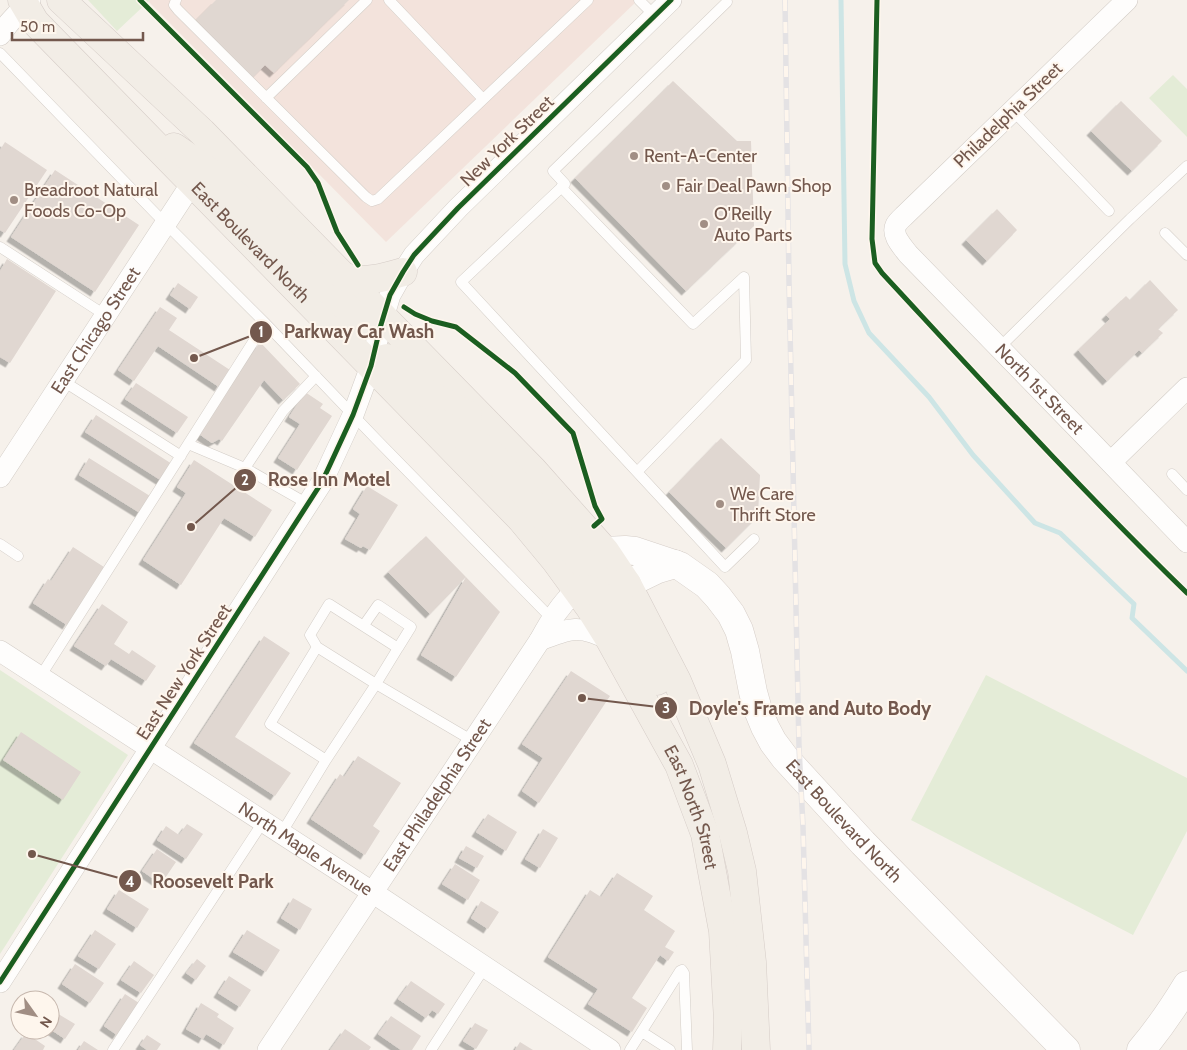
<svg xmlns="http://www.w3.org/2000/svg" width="1187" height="1050" font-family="Cabin,sans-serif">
<defs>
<filter id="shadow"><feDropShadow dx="-4.5" dy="4.5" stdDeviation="0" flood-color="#0004"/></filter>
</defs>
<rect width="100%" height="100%" fill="#f6f1eb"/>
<path fill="#f3e3dc" d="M150 0H638L386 242 148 1Z"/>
<path fill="#e4ecd7" d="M88 0H150L117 31Z
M1173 75 1187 89V137L1149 98Z
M0 670 128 755 0 954Z
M986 675 1187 778V831L1133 935 911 820Z"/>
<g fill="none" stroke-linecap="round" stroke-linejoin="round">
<path stroke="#cde5e5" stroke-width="5" d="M841 0 845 264 854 301 869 333 929 397 973 455 1035 523 1060 533 1134 604 1132 618 1187 671"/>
</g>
<path fill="#e0d7d1" filter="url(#shadow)" d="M216 0H349L274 73 265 65 252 78 196 20Z
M673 81 737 141H751L754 226 686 291 575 178Z
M1121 101 1162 141 1132 171 1091 131Z
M5 142 47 170 5 233 0 230V150Z
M55 170 139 225 95 292 11 237Z
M997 209 1017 230 987 261 966 240Z
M7 259 56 291 10 363 0 357V271Z
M1150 280 1178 310 1158 329 1163 333 1142 353 1139 350 1107 381 1078 350 1110 319 1106 315 1126 296 1130 300Z
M178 283 198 297 190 309 170 295Z
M160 307 177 318 169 330 230 370 219 387 158 346 134 381 118 370Z
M260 342 300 384 283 400 264 380 222 441 219 439 212 443 199 434Z
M136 383 188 417 177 433 125 399Z
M305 392 323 404 320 408 332 416 297 470 278 458 300 424 289 417Z
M96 415 172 464 162 481 85 432Z
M721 438 760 475 758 516 726 548 669 492Z
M89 458 150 496 140 513 79 475Z
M194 460 272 510 255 537 224 518 181 585 143 560 186 493 177 487Z
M367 486 398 505 370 550 363 546 361 548 345 539 360 514 353 509Z
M426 536 500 612 456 677 421 655 466 577 430 614 388 572Z
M73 547 104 567 67 625 33 603 48 579 51 581Z
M102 604 128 622 114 644 129 654 132 650 156 666 146 681 111 659 106 666 74 646Z
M264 636 290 653 235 737 291 773 275 796 194 743Z
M571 671 610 696 539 803 522 791 543 758 522 744Z
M21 732 81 772 63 800 3 760Z
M358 756 401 783 373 826 380 831 365 855 311 819 340 774 344 777Z
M488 814 517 832 506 851 476 832Z
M187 824 203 834 186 859 157 840 166 826 179 835Z
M543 829 558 838 540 868 525 859Z
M466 846 484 856 477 868 459 858Z
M157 849 176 862 161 884 142 871Z
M455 864 480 880 468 900 442 884Z
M617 873 653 896 644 910 675 931 665 947 674 952 668 961 660 955 632 998 647 1008 632 1032 588 1004 598 989 548 957 590 890 601 897Z
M119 890 149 909 137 928 107 909Z
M293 898 312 909 300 930 281 918Z
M481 901 499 912 488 929 471 918Z
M95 930 116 944 99 969 78 956Z
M247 930 280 950 266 972 233 952Z
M197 959 206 966 196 980 186 973Z
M134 961 154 975 141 993 121 980Z
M75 964 104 983 90 1003 62 984Z
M229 976 251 990 240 1007 218 993Z
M411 981 445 1004 438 1014 432 1010 426 1018 398 999Z
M125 994 139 1003 117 1035 104 1026Z
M201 1003 219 1014 217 1017 234 1028 224 1045 206 1034 203 1039 186 1029Z
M50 1009 75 1024 65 1039 50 1029Z
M391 1016 421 1036 412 1050H401L378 1034Z
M475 1023 488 1030 476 1049 463 1041Z
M345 1029 371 1047 369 1050H330Z
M26 1033 45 1046 43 1050H14Z
M147 1035 161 1044 157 1050H147L140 1045Z
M84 1041 98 1050H78Z
M520 1042 533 1050H515Z"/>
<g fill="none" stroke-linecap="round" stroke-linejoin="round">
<g stroke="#d3cdc7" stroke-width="11">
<path id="lane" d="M176 0 174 5 178 10 366 197 372 201 378 199 588 0
M389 0 483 99
M639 0 655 16
M727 2 553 171 565 184 461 282 725 567 754 539
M0 53 155 213 265 323 377 440 552 619
M266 98 367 0
M1013 111 1109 211
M561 187 693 324 744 277 746 360 637 472
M1165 233 1187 255
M0 247 105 315
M999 348 1130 219 1187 166
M63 381 181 456
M188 444 245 468 283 411 316 376
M245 468 308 504
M1172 474 1187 490
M0 544 18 556
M364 625 378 605 411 627 398 648
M317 647 310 635 329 604 398 648 376 684 326 760 270 724 317 647 376 684 473 741
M40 677 265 323
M281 834 326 760
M642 1032 670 1050
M113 1050 263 822
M431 1050 485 967
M630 1050 680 971 682 970 684 973 687 1050"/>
</g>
<g stroke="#d3cdc7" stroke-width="22">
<g id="street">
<path id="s1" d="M1127 0 905 215C902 218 898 221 896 225 891 235 902 246 908 254L1090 441 1187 542"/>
<path d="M0 35 9 23 30 0"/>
<path d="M1111 462 1187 388"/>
<path id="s2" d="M0 477 192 183"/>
<path d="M540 640C570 628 580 624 610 640"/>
<path id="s3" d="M0 651 372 892 610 1050"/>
<path d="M0 982 322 482 353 415 371 366 380 328 390 295 403 272 414 255 458 208 671 0"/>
<path id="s4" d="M268 1050 540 640C551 620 560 605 577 589"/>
</g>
</g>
<g stroke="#d6cec8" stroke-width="29">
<g id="secondary">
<path id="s5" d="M605 551 625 550 635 551 680 566 707 585 718 597 731 614 739 630 745 651 753 692 758 710 765 727 773 742 785 758 863 843 1066 1050"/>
<path d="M627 584 658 569 675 564"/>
<path d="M1141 1050C1158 1030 1173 1008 1187 985"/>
</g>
</g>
<g stroke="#d5ccc7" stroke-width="29">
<g id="primary">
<path id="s6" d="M22 0 35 22 521 519 555 560 590 608 610 640 679 765 705 834 723 931 728 1021 727 1050"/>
<path d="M61 0 202 132 533 470 605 551 627 584 677 681 712 764 733 833 742 871 752 962 756 1050"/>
<path d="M174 147 220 179 356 317 365 320 383 317"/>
<path d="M344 277C365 283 383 278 403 272"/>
<path d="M371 366 379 360 387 358 395 361 426 393 468 415"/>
<path d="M440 423 489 451 592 574C607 586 608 586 627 584"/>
<path d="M581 589C594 588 607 599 615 609L657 681"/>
</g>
</g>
<use href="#lane" stroke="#fefdfc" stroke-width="10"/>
<use href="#street" stroke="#fefdfc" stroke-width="21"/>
<use href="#secondary" stroke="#fefdfc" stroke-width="28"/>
<use href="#primary" stroke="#f2ede6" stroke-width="28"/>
<g stroke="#e4e2e4" stroke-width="5.5">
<path id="rail" d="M785 0 789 282 799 747 803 827 809 1050"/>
</g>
<use href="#rail" stroke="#fef6ed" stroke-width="4" stroke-dasharray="11" stroke-linecap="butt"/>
<g stroke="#fef6ed" stroke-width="8">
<path id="cycleway" d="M140 0 307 167 318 183 337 232 358 265
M877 0 872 239 875 263 882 273C982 381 1081 490 1187 593
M404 307 415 314 432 321 456 327 515 373 573 433 595 506 602 519 594 526
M0 982 322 482 353 415 371 366 380 328 390 295 403 272 414 255 458 208 671 0"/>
</g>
<use href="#cycleway" stroke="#1b5e20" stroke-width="5"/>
</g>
<g fill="#a18e84" stroke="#fef6ed" stroke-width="2">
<circle cx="634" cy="156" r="5"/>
<circle cx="666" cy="186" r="5"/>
<circle cx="14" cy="200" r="5"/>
<circle cx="704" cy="224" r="5"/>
<circle cx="720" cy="504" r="5"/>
</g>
<g text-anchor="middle" stroke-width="4" stroke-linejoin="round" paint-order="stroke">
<g font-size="18" fill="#73584d" stroke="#fef6ed">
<text transform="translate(1008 115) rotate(-44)" y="6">Philadelphia Street</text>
<text transform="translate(507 141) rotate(-44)" y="6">New York Street</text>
<text dy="6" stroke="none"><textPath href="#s6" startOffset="334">East Boulevard North</textPath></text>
<text dy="6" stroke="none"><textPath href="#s2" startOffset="175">East Chicago Street</textPath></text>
<text dy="6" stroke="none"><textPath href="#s1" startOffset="544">North 1st Street</textPath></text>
<text transform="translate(184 672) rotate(-57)" y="6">East New York Street</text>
<text dy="6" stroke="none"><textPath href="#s4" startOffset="306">East Philadelphia Street</textPath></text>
<text dy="6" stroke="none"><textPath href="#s6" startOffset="1058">East North Street</textPath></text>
<text dy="6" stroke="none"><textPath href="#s5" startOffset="390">East Boulevard North</textPath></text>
<text dy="6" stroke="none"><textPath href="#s3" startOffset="364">North Maple Avenue</textPath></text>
</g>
<g font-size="18" fill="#73584d" stroke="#fef6ed" text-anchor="start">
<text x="644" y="162">Rent-A-Center</text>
<text x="676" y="192">Fair Deal Pawn Shop</text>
<text x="24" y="196">Breadroot Natural<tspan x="24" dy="21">Foods Co-Op</tspan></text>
<text x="714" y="220">O'Reilly<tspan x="714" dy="21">Auto Parts</tspan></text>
<text x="730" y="500">We Care<tspan x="730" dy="21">Thrift Store</tspan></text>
</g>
</g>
<path fill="none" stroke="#73584d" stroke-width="2" d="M194 358L261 332M191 527L245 480M582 698L666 708M32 854L130 881"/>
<g fill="#73584d" stroke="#fef6ed" stroke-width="2">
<circle cx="194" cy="358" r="5"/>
<circle cx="191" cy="527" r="5"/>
<circle cx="582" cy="698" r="5"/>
<circle cx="32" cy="854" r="5"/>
<circle cx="261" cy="332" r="12"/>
<circle cx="245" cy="480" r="12"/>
<circle cx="666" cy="708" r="12"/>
<circle cx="130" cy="881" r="12"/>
</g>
<g font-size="15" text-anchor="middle" font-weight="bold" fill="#fff">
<text x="261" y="337">1</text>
<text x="245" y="485">2</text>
<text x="666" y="713">3</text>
<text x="130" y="887">4</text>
</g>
<g font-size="19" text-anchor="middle" font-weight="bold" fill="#73584d" stroke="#fef6ed" stroke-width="4" stroke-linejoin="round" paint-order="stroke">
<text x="359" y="338">Parkway Car Wash</text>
<text x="329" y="486">Rose Inn Motel</text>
<text x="810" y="715">Doyle's Frame and Auto Body</text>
<text x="213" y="888">Roosevelt Park</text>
</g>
<g transform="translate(35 1015) rotate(123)"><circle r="24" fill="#fef6ed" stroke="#c6b7ad"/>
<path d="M0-4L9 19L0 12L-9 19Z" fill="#a18e84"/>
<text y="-8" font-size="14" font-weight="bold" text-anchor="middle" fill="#73584d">N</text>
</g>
<path d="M12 32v8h131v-8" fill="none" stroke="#73584d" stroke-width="2.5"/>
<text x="20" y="32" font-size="15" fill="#73584d" stroke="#fef6ed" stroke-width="4" paint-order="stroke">50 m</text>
</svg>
